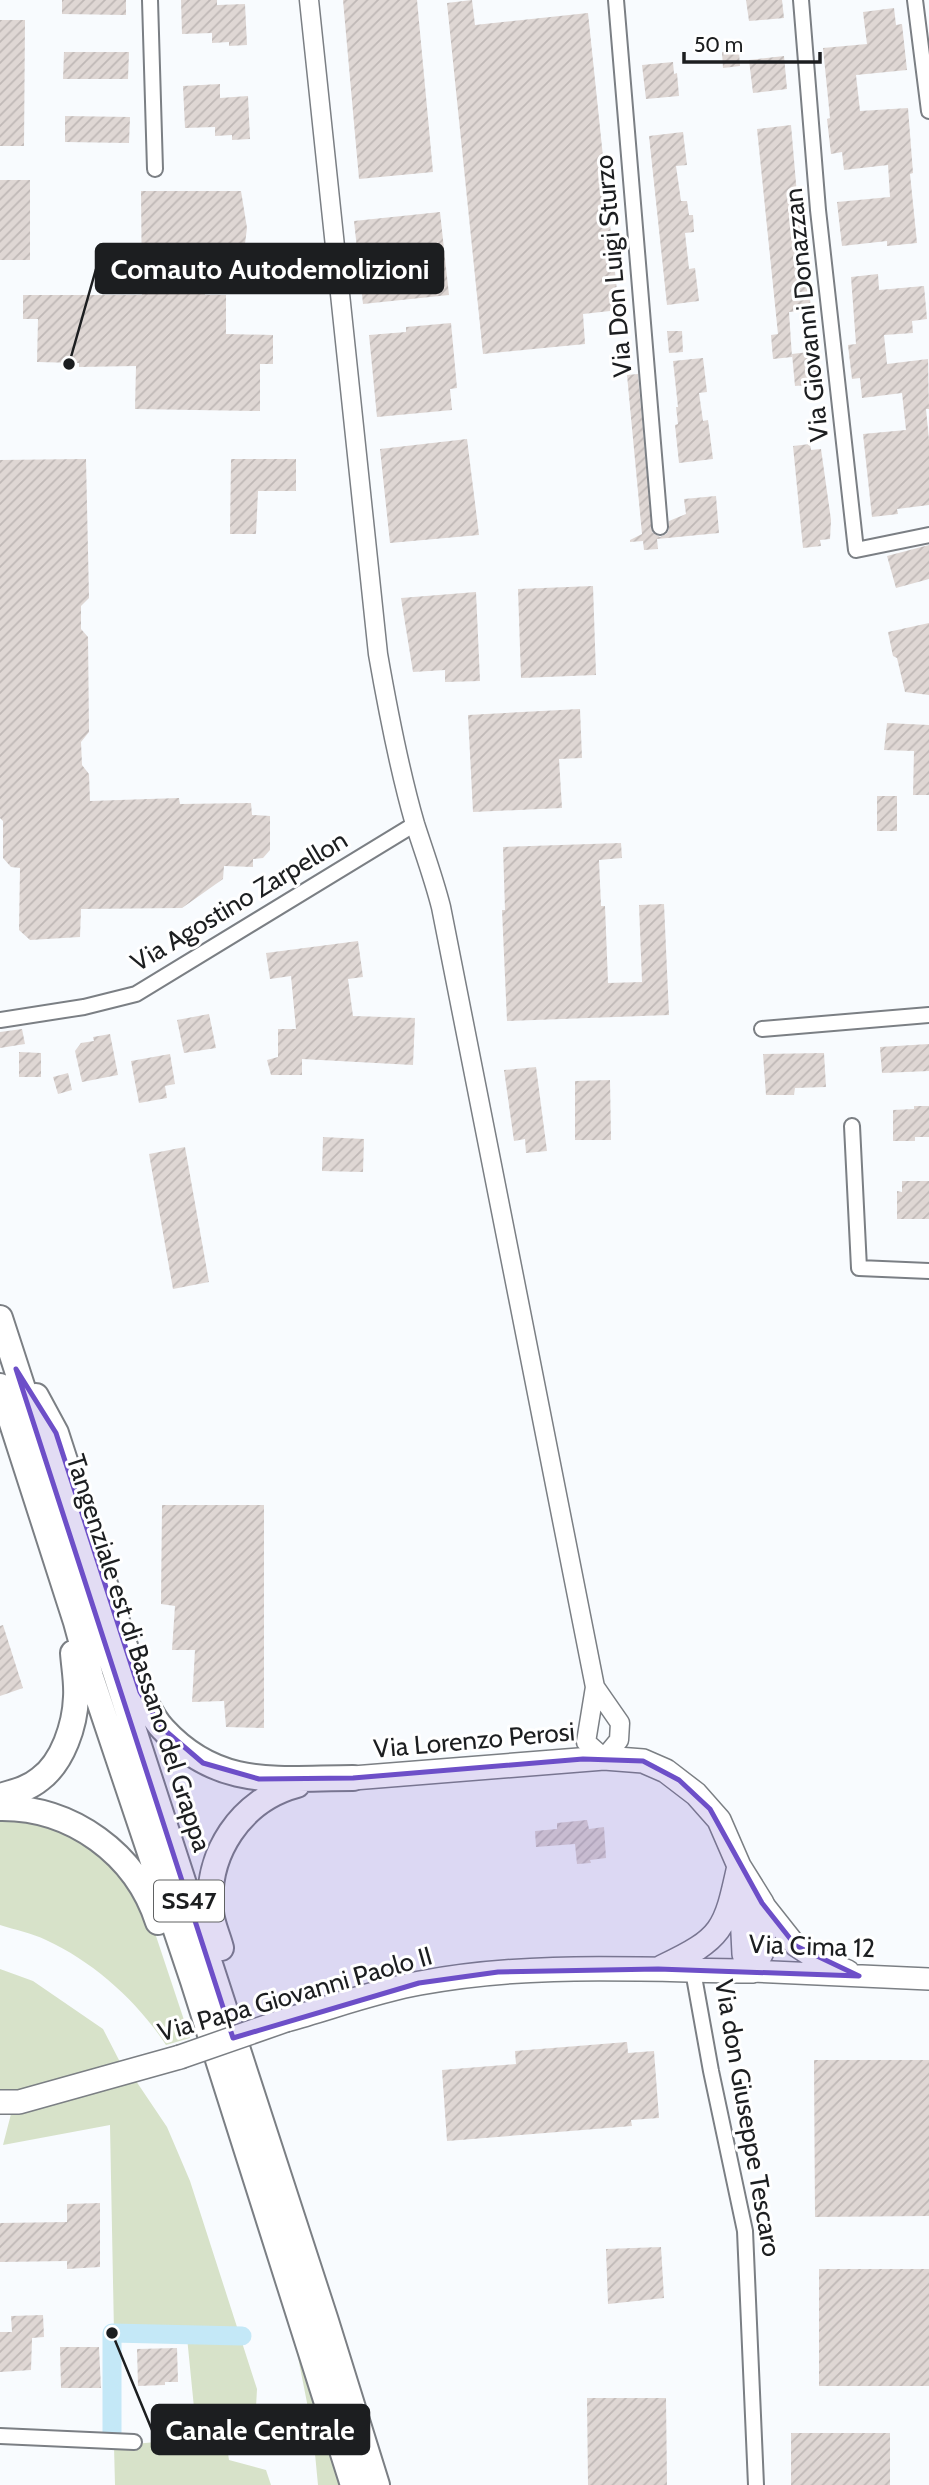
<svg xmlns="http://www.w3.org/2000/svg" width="929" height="2485" font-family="Cabin,sans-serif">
<defs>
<pattern id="building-hatch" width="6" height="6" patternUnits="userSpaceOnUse" patternTransform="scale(1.75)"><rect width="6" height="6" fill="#dfd7d4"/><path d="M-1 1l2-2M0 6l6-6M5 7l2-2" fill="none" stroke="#bfb8b6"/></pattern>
</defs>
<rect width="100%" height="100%" fill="#f8fbfe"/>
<path fill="#d7e2c9" d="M0 1810 101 1847 150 1918 190 2038 166 2045C138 2002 94 1962 46 1940 32 1933 15 1930 0 1925Z
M0 1969 33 1981 103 2029 120 2062 0 2096Z
M134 2078 167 2127 190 2181 257 2389 256 2407 247 2421 224 2426 229 2460 266 2470 271 2485H115L114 2446 197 2438 186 2327 114 2333 110 2125 3 2145 11 2114 45 2106Z
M293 2332 341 2485H318L313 2433Z"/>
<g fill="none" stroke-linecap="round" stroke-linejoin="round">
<path stroke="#c4e8f7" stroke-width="19" d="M112 2432V2333L242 2336"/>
</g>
<path fill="url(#building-hatch)" d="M62 0H126V15L62 14Z
M181 0H217V5L245 4 247 45 229 46V42L212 43V33L182 34Z
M343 0H417L433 172 359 179Z
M472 0 475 25 588 13 619 310 583 314 585 344 483 354 447 3Z
M746 0H782L784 18 749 21Z
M894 8 896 25 902 24 907 70 856 75 860 111 908 108 913 173 910 174 917 243 887 246V241L842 246 837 202 890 197 888 165 844 170 842 152 831 154 827 119 830 118 823 48 867 44 863 12Z
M0 20H25L24 146H0Z
M739 51 740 66 723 68 722 52Z
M64 52H129L128 79H63Z
M784 56 787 89 753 93 749 60Z
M673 62 674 74 677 73 679 96 646 99 642 65Z
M220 84V98L248 96 250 139 232 140V135L215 136V127L185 128 183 86Z
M65 116 130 117 129 143 65 142Z
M791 125 804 276 808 275 811 310 789 312 792 357 773 359 771 335 778 334 757 129Z
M683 132 687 165 676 166 681 201H687L689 215H693L694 232 685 233 689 269 695 268 699 301 667 305 649 136Z
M0 180H30V260H0Z
M141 191H241L247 228 242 267H204L205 295H226V334L273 335V364H260V411L135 409 136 366 79 367V363L37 362 38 319H23V295H142Z
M440 212 449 295 363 304 354 221Z
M878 274 879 290 924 286 927 319 912 321 913 333 884 335 887 364 928 359 929 409H926L929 440V505L897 509 898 514 872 517 863 434 906 430 902 393 862 398 860 378 852 379 848 345 856 344 851 277Z
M451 323 457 388 450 389 452 410 377 417 369 335 406 332V327Z
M667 331H682L683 352 669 353Z
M817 351 820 384 795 386 792 354Z
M703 358 707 392 699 393 703 421 708 420 713 459 679 463 675 425 678 424 676 407H678L673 361Z
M638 374 652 532 660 537 666 534 669 530V521L686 514 684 499 716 496 719 533 657 539 658 549 644 550 643 541 630 542V540L642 534 627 375Z
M467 439 479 535 390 543 380 449Z
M810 444 811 450 821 449 831 520 830 539 820 540 821 546 803 548 793 446Z
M86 459 89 598 81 606V629L88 637 89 732 81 742 82 765 89 774 90 801 179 798 180 804 251 803 252 815 270 816V850L263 858 253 859V867L224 866 223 879 182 908 81 909 80 937 30 940 19 930 20 868 11 867 3 858V821L0 818V460Z
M231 459H296V491H258L256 534H230Z
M929 545V579L896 588 887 556Z
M593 586 596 675 521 678 518 589Z
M476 592 480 681 445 682V670L413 672 401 598Z
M929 623V695L905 692 897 658 893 656 888 632Z
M580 709 582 758 559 759 562 808 473 812 468 715Z
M887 723 929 725V795H913L914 751 884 750Z
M877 796H897V831H877Z
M621 843 622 858 599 860 601 906H605L608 983 642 982 639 905 664 904 669 1015 507 1021 502 910H505L503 847Z
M358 941 363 977 348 979 353 1016 415 1018 413 1065 302 1059V1075H271L267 1060 278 1057V1029H296L291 976 270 979 266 953Z
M209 1014 216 1048 184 1053 177 1020Z
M22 1029 25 1044 0 1048V1032Z
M110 1034 118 1075 82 1082 75 1051 81 1043 94 1041 93 1037Z
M929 1044V1071L882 1073 880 1047Z
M19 1052 41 1053V1077H19Z
M824 1053 826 1087 795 1088 794 1095H766L763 1054Z
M170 1054 175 1084 165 1086 167 1098 139 1103 131 1061Z
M536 1067 547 1151 526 1153 525 1139 514 1141 504 1070Z
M68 1073 72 1090 58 1094 53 1077Z
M610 1080 611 1140H575V1081Z
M914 1106H929V1137H915V1141H893V1110L914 1109Z
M323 1137 364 1139 363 1172 322 1171Z
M185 1147 209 1282 173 1289 149 1154Z
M902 1181H929V1219H897V1191L902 1192Z
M162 1505H264V1728L226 1727 224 1701 192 1702 195 1650H172L175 1606 161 1604Z
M3 1625 23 1688 0 1696V1626Z
M587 1820 589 1829 604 1827 606 1858 590 1860 591 1863 577 1864 575 1844 536 1847 535 1831 557 1829V1823Z
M627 2042 628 2053 654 2051 659 2118 631 2120 632 2126 447 2141 442 2070 516 2064 515 2051Z
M814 2060H929V2216L815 2217Z
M100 2203V2267L67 2269V2261L0 2262V2223L67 2222V2204Z
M661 2247 664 2298 608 2304 606 2249Z
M819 2269H929V2386H819Z
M43 2315 44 2337 32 2338 31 2370 0 2372V2332H12L11 2316Z
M60 2347H99L101 2388H61Z
M177 2348 178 2382H165V2385L138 2386 137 2349Z
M587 2398H666L667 2485H588Z
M791 2433H890V2485H791Z"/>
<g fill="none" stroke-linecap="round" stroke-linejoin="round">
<g stroke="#7b7f84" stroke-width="18">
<path id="minor" d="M150 0 155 169
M616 0 660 527
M801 0 818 210 856 550 929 535
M915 0 929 111
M0 1020 84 1007 136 994 415 824
M762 1029 929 1015
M852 1126 859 1268 929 1271
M693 1971 711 2071 745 2231 756 2485
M0 2436 134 2442"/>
</g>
<g stroke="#7b7f84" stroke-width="21">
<path id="tertiary" d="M309 0 378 654C388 711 399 769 415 824 424 852 434 879 441 907L595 1687 586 1742 604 1758 619 1740 620 1723 595 1687"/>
</g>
<g stroke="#7b7f84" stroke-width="24">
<path id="secondary" d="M762 1903 796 1946 810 1955 848 1971
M752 1971 929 1979"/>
</g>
<g stroke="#7b7f84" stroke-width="26">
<path id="primary" d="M353 1778 604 1758 643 1761 666 1771 696 1794 719 1820 739 1866 762 1903 764 1931 762 1952 752 1971
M741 1893 744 1954 752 1971
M662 1967C723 1938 725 1930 739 1866
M286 2020C330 2008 375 1991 420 1983 530 1962 641 1970 752 1971
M0 2102H19L180 2057"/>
</g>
<g stroke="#7b7f84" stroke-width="28">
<path id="trunk" d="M0 1318 326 2321 377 2485
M0 1386 76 1622 91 1677 193 1981 353 2485
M36 1396 56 1433 140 1692C147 1704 153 1719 163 1729 219 1790 278 1778 353 1778
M0 1796C14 1792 28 1789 40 1779 63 1762 75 1725 76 1697 77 1683 74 1667 73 1653
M0 1808C72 1807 136 1854 158 1922
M221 1948C218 1936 212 1924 211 1912 205 1854 241 1800 297 1785"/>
</g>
<use href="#minor" stroke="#fff" stroke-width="14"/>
<use href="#tertiary" stroke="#fff" stroke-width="18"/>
<use href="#secondary" stroke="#fff" stroke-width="21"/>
<use href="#primary" stroke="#fff" stroke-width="23"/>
<use href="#trunk" stroke="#fff" stroke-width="24"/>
<g stroke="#7b7f84" stroke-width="26" stroke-linecap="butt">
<path id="primary-bridge" d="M180 2057 286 2020"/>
</g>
<use href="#primary-bridge" stroke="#fff" stroke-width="23"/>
</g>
<path fill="#6d4fc8" fill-opacity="0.2" stroke="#6d4fc8" stroke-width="5" stroke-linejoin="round" d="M16 1369 56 1433 140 1692 161 1727 203 1763 259 1779 353 1778 583 1759 643 1761 679 1780 710 1809 762 1903 796 1946 859 1976 658 1969 498 1972 419 1983 233 2038Z"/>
<g text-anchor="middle" stroke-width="6" stroke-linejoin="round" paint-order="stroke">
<rect fill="#fff" stroke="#606263" stroke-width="2" x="154" y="1880.5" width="70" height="41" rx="5"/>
<g font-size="24" font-weight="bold" fill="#1c1e20">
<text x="189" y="1909">SS47</text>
</g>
<g font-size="26" fill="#1c1e20" stroke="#fff">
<text transform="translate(613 266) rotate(-95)" y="9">Via Don Luigi Sturzo</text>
<text transform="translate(806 315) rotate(-96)" y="9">Via Giovanni Donazzan</text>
<text transform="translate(239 901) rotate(-31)" y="9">Via Agostino Zarpellon</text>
<text transform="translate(139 1653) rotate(72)" y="9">Tangenziale est di Bassano del Grappa</text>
<text transform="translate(474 1740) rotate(-5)" y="9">Via Lorenzo Perosi</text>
<text transform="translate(812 1946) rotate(2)" y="9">Via Cima 12</text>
<text transform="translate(295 1994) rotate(-16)" y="9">Via Papa Giovanni Paolo II</text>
<text transform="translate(748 2118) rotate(80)" y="9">Via don Giuseppe Tescaro</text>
</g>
</g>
<path fill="none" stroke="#1c1e20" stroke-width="2.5" d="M69 364L96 269M112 2333L152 2430"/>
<g fill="#1c1e20" stroke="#fff" stroke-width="2.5">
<circle cx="69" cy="364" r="7"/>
<circle cx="112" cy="2333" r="7"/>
</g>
<g fill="#1c1e20" stroke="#1c1e20" stroke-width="2.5">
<rect x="96" y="244" width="347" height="49" rx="7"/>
<rect x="152" y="2405" width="217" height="49" rx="7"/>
</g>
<g font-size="28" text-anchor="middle" font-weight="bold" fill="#fff">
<text x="270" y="279">Comauto Autodemolizioni</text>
<text x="260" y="2440">Canale Centrale</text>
</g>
<path d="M684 52v10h136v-10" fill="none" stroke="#1c1e20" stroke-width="3.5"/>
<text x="694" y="52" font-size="21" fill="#1c1e20" stroke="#ffffff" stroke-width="5" paint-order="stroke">50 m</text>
</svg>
